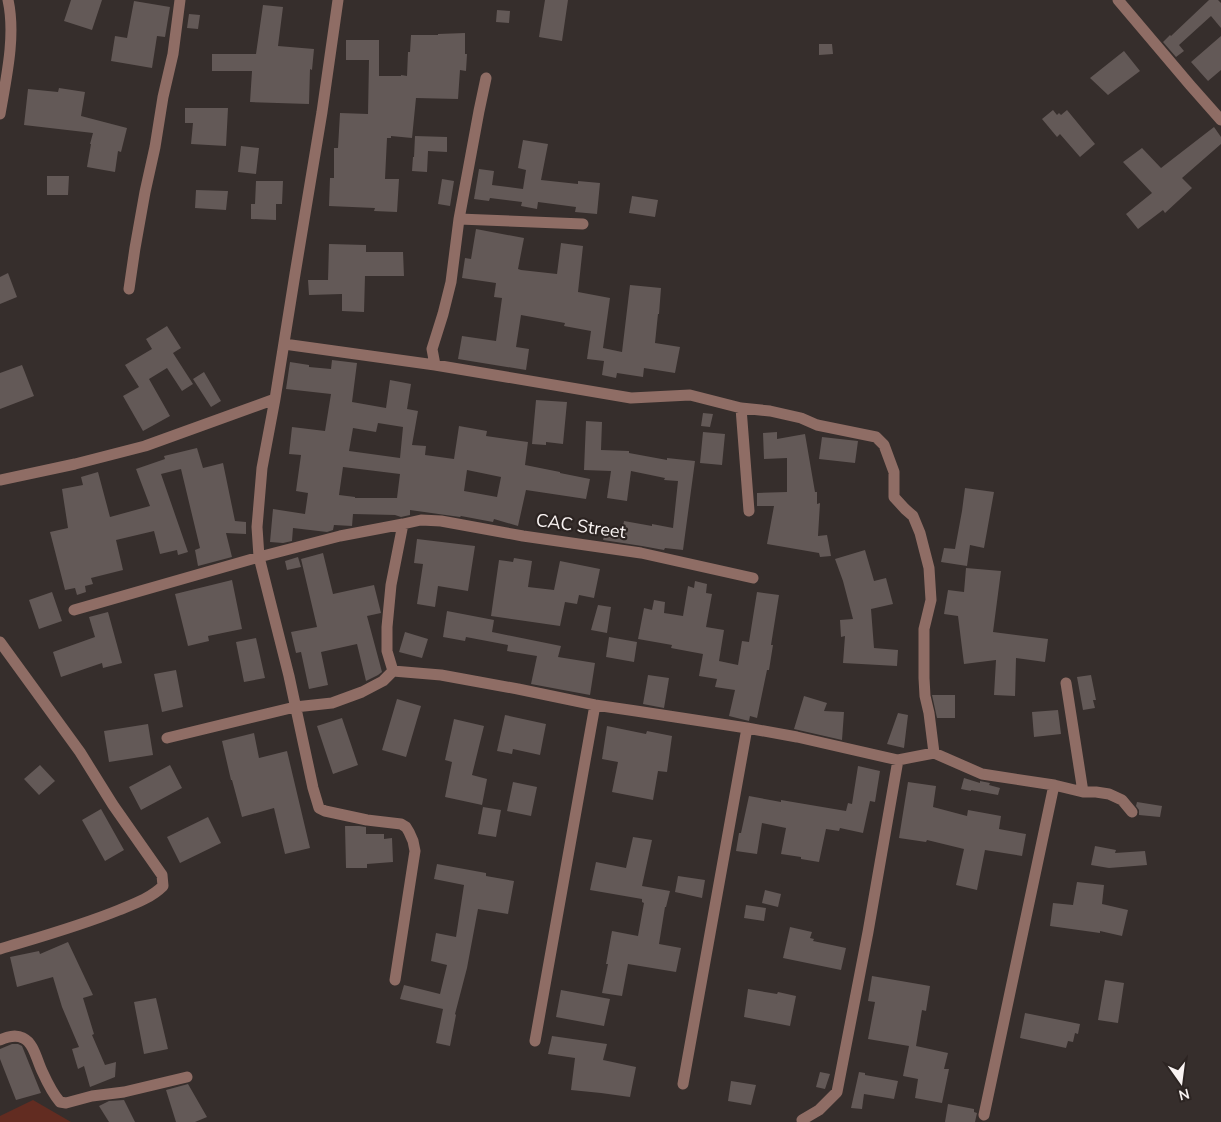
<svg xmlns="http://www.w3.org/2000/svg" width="1221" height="1122" font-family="'Nunito Sans',sans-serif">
<rect width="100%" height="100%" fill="#362e2c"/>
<path fill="#622c21" d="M33 1100 71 1122H0V1116Z"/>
<path fill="#635957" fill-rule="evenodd" d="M71 0H102L92 30 64 21Z
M545 0H568L562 41 539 37Z
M1209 0H1218L1221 3V28L1211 16 1179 45 1184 51 1176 57 1163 42 1170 35 1171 36Z
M134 1 170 7 165 37 157 36 152 68 111 61 115 36 127 38Z
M263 5 283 7 278 46 314 49 312 70 310 69 309 104 250 102 252 71H212V54H256Z
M497 10 510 11 509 23 496 22Z
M189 14 200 15 198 29 187 28Z
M465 33V54H467L466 71 460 70 458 99 416 98 412 138 391 136V138H387L385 179H399L397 212 374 211 375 208 329 206 330 178H334V148H338L340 113 368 114 369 60H346V40H379V76H401V75L407 76 408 52H410L411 35H438V34Z
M1221 36V70L1208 81 1191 62Z
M819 44H832L833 54 819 55Z
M1124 51 1140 71 1108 95 1090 78Z
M59 88 85 92 81 116 127 128 121 152 118 151 115 172 87 167 91 144H90L93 133 24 125 28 89 58 92Z
M185 108H228L226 146 191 144 193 123H185Z
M1053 110 1057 115 1059 113 1061 115 1067 110 1095 144 1080 157 1060 134 1057 137 1042 119Z
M1214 127 1221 137V144L1182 178 1192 188 1165 213 1163 210 1138 229 1126 214 1152 193 1123 162 1142 148 1161 168Z
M415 136 447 137V152L428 151 427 172 412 171 413 157H414Z
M523 140 548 144 541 180 578 184V181L600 183 597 214 575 212 576 207 538 202 537 209 521 206 522 202 490 198 489 201 474 199 479 169 494 171 492 185 523 189 526 170 518 168Z
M241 146 259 148 256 174 238 172Z
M47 176H69L68 195H47Z
M442 179 454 181 450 206 438 204Z
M256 181H283L282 204H276V220L251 219V204H255Z
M196 190 228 191 226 210 195 208Z
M632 196 658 200 655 217 629 213Z
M476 229 524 238 518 269 521 270 557 274 561 243 583 246 578 292 610 298 603 348 622 352 630 285 661 288 659 314H658L655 343 680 347 675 373 644 368 643 377 617 373 616 378 602 375 604 361 587 359 591 331 564 326 565 323 521 315 516 347 529 349 526 370 458 359 462 336 496 341 502 298 494 297 496 283 462 278 465 258 471 259Z
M329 244 366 245V252H403L404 276H365L364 312 342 311V294L309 295 308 280H328Z
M8 273 17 297 0 304V277Z
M167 326 181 348 173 353 193 384 182 391 167 368 149 379 170 416 143 431 123 396 139 387 125 365 152 349 146 339Z
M332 360 357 363 352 402 386 408 390 380 411 384 407 409 418 411 412 445 426 446 425 455 454 459 459 426 487 431 486 436 528 442 525 465 560 472V473L590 479 586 499 526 490 518 526 494 519 493 522 461 516 460 517 410 510V515L401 517 395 515 353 514 352 526 334 525 333 530 327 532 293 528 292 541 283 543 270 542 273 509 305 514 308 493 296 491 301 455 289 454 292 427 325 431 331 394 286 389 290 362 309 365V367L331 369ZM378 423 403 427 400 458 349 451 353 428 376 432ZM343 467 400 474 397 498H355V497L339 495ZM467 470 501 477 497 497 464 491Z
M22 365 34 396 0 409V373Z
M204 372 221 401 211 407 193 379Z
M536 400 567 402 563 444 546 442V445L532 444Z
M703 413 713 414 710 427 701 426Z
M586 421 602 422 601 450 629 451V453L667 460V458L695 461 683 550 665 548 664 550 642 546 603 540 606 529 622 532 624 521 652 526V524L673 528 678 481 664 480 665 478 631 471 627 501 607 498 611 471 584 470Z
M703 432 725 434 722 465 700 463Z
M777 432V439L805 434 815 492H817V504L820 503 818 536 827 535 831 556 820 557 819 553 767 544 774 506H757V493L787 492V458L764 459 763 433Z
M822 437 858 441 855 463 819 459Z
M197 448 203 468 223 463 235 521 246 522V534L226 533 232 557 198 566 195 550 200 548 181 469 161 474 188 552 178 555 177 550 160 554 154 531 116 540 123 570 91 578 93 584 85 586 86 592 77 595 75 588 65 590 50 532 68 528 62 489 83 485 81 477 98 472 110 517 150 506 136 469 165 459 164 456Z
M965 488 994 492 984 548 970 545 967 566 941 562 944 548 955 549 962 511Z
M417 539 475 546 468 591 438 586 435 607 417 604 423 564 414 563Z
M865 550 874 581 886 578 893 604 871 609 874 648 898 650 897 666 843 663 845 636 841 637 840 620 853 619 843 581 835 559Z
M323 553 333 594 374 585 381 613 367 616 382 672 378 675 366 681 357 644 321 652 328 685 309 689 301 652 296 653 291 632 317 627 301 559Z
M298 557 301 567 287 570 285 561Z
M514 558 532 561 528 587 554 590 560 561 600 569 594 598 579 595 577 604 565 602 560 626 491 616 499 560 513 562Z
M966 568 1001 571 993 632 1048 639 1045 662 1016 658 1015 696 994 695 996 660 964 664 958 616 944 614 948 590 964 592Z
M232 580 242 629 208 636 209 641 188 646 175 594Z
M695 581 707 584 706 593 712 594 706 627 724 630 719 661 738 665 742 641 749 642 757 592 779 595 771 645H773L769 670H767L757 718 750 716 749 721 729 716 735 690 715 687 717 679 699 676 703 654 671 648 672 645 638 639 644 608 652 610 654 600 665 602 664 613 683 616 688 586 694 588Z
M52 592 62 621 39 629 29 600Z
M598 605 611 607 607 633 591 630Z
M447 611 494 620 492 632 561 646 558 657 595 663 590 695 531 684 537 656 507 651 508 645 466 637 465 641 443 637Z
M108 612 122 663 103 668 102 663 61 677 53 652 95 637 89 617Z
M405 632 428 639 422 658 399 652Z
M609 637 637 642 634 662 606 657Z
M256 638 265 678 244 682 236 642Z
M176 670 183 707 162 712 154 674Z
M648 675 669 678 664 708 643 704Z
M1091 675 1096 700H1093L1095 708 1083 710 1077 677Z
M932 695H955V718H937Z
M804 696 827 703 824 711 844 712 842 740 794 729Z
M397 699 421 706 406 757 382 750Z
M1058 710 1061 734 1034 737 1032 712Z
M898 713 908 715 904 748 887 744Z
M505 715 546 724 540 755 513 749 512 754 497 751Z
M342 718 358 765 333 774 317 726Z
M454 719 484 726 472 775 487 779 482 805 445 797 452 762 445 760Z
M148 724 153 755 109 762 104 731Z
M607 726 646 734 647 731 672 736 667 772 658 771 653 800 612 792 618 762 602 759Z
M254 733 259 758 287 751 310 848 285 854 274 808 242 817 232 780H231L222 741Z
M40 765 55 781 39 795 24 779Z
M170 765 182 788 141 810 129 787Z
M858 766 880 771 875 802 870 801 863 833 840 828 839 831 826 829 819 862 801 859V857L781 854 786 828 762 823 757 854 736 851 739 833H741L749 796 781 802V800L846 811 848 803 852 804Z
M964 778 980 783V781L990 783 989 785 1000 788 998 795 971 790V791L961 789Z
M513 782 537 787 531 816 507 811Z
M908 782 936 786 933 807 967 816 968 810 1001 816 999 829 1026 834 1022 856 985 850 977 890 956 885 964 849 927 840 926 842 899 838Z
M1137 802 1162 806 1160 817 1139 815V810L1136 806Z
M483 807 501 810 496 837 478 834Z
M101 809 124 850 105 861 82 820Z
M208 817 221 843 180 863 167 837Z
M345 826H359L366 827V834H384V839L392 838 393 862 367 864V868H346Z
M633 837 652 840 642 886 670 891 666 907H665L659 944 681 948 676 972 628 964 622 996 602 993 608 964H606L612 931 638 936 644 903 642 902V899L590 890 596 862 626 868Z
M1095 846 1116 850 1115 853 1145 851 1147 865 1109 868 1091 865Z
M437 864 486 873V876L514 881 508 914 478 909 467 968 455 1014 456 1015 450 1046 436 1043 443 1009 400 999 404 985 440 994 447 965 431 961 436 933 456 937 464 885 434 879Z
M678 876 705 880 702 898 675 892Z
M1077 882 1104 885 1102 904 1128 910 1122 936 1100 931V933L1050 926 1053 903 1073 905Z
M765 890 781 894 778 907 762 903Z
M746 905 766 908 764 921 744 918Z
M790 927 812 932 810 938 814 939 813 941 846 948 841 970 783 958Z
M68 942 93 995 83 998 94 1034 92 1035 105 1065 116 1062 115 1077 90 1087 84 1066 78 1069 72 1049 79 1047 62 1007 53 977 17 987 10 957 39 951 40 954Z
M872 976 930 986 926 1011 922 1010 916 1046 948 1053 944 1069H949L942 1103 915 1098 918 1079 903 1076 909 1046 868 1039 875 1002 868 1001Z
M1105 980 1124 983 1118 1023 1098 1020Z
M748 989 777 994 778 992 796 996 790 1026 744 1017Z
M561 990 610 999 604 1026 556 1017Z
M156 998 168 1049 144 1054 134 1002Z
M1025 1013 1080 1024 1078 1034 1075 1033 1073 1042 1068 1041 1066 1048 1020 1038Z
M552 1036 607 1044 603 1060 636 1067 630 1097 601 1093 571 1090 575 1058 548 1054Z
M12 1044H18L22 1046 41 1093 16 1100 0 1059V1049Z
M820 1072 830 1074 825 1089 816 1087Z
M859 1072 865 1073V1075L898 1081 894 1099 864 1094 862 1109 851 1108Z
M731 1081 756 1085 751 1105 728 1101Z
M188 1084 207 1117 195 1122H176L166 1090Z
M124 1100 135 1122H109L99 1106 109 1101Z
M948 1104 974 1109V1112L977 1113 975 1122H945Z"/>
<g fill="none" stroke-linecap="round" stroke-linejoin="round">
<path stroke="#8f6d65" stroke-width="11" d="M338 0 322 112 295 274 275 399 262 468 257 527 259 557 289 676 313 788 319 808 325 811 367 820 401 824 406 827 409 832 413 841 415 851 395 980
M1118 0 1190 85 1221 120
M0 114C6 79 16 36 8 0
M459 219 583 224
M129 289 135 248 145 192 155 147 163 97 173 54 180 0
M284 344 435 365 631 398 690 395 741 408 770 411 801 418 817 425 876 437 884 445 894 472V497L905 509 913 516 920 533 929 568 931 600 924 629V678L925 696 929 713 934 753
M435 365 432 349 443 314 451 282 459 219 479 111 486 78
M741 408 749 511
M0 480 75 464 145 446 275 399
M74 610 259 557 340 536 403 524 421 520 441 521 523 536 641 553 753 578
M0 642 80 752 113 805 162 875 163 886C151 898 134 904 119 910 80 926 40 937 0 949
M393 671 387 651V627L391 585 403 524
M1066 683 1083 792
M167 738 295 707 332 703 362 692 383 681 393 671 441 675 518 689 595 705 636 711 747 728 797 737 898 760 934 753 982 774 1054 785 1083 792H1096L1109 794 1122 800 1132 812
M0 1040C7 1037 15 1034 23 1038 34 1043 37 1061 42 1071 47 1082 52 1093 60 1102L66 1103 92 1096 124 1092 187 1077
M535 1041 595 705
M683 1084 747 728
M984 1115 1054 785
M802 1120 819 1110 837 1092 868 932 898 760"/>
</g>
<g text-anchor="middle" stroke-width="4.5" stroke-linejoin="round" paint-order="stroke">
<g font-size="18" fill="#f9f3f2" stroke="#2c2422">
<text transform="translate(581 526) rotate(8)" y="6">CAC Street</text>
</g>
</g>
<g transform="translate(1181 1082) rotate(166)" stroke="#2c2422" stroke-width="4" paint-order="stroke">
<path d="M0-4L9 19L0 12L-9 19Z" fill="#f9f3f2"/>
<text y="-8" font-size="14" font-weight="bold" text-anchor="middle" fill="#f9f3f2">N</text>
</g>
</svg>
